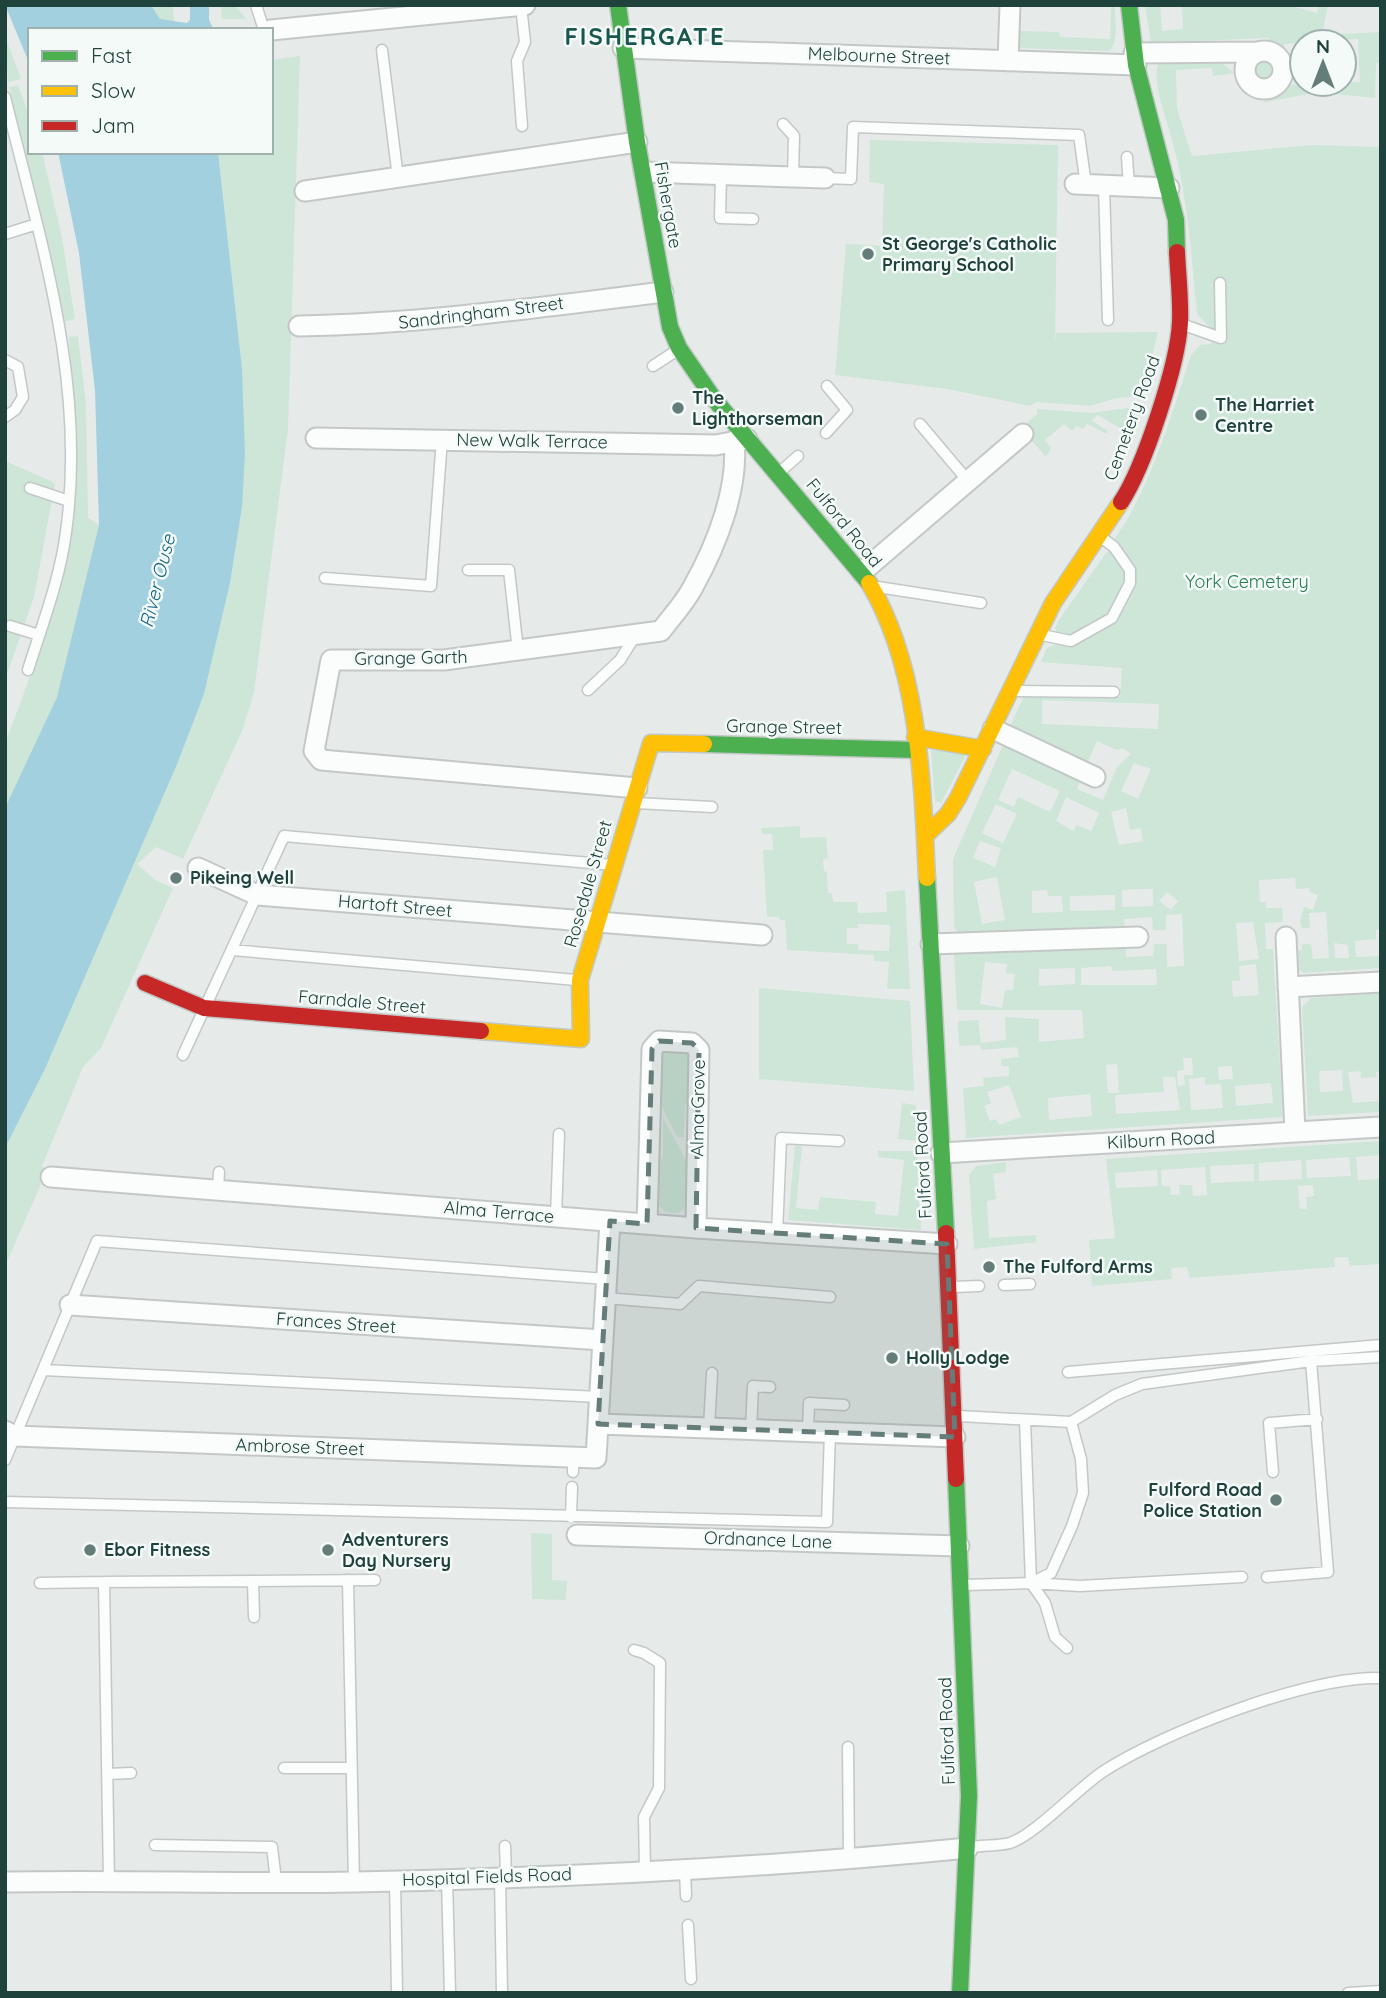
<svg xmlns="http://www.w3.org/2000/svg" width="1386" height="1998" font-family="Quicksand,sans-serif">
<rect width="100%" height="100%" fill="#e6ebe9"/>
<path fill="#cde6d7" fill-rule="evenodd" d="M151 5H173L174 21 160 19Z
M221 5H235L246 19H222Z
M1111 5H1115C1115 18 1119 43 1109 51L1018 48 1019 31 1059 32 1060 37 1110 39Z
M1145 5H1160L1162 31 1183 29 1182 5H1288L1317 13 1319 5H1328L1322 35 1381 32V62L1376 63 1375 98 1318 92 1261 103 1275 97 1288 85 1360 82 1358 39 1284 44 1285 49 1272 44 1268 38 1151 43Z
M5 35 21 79 8 82Z
M300 56 288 429 254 692 243 729 183 859 156 847 137 864 155 880 173 888 101 1048 83 1067 42 1166 46 1170 45 1175 5 1266V1148L45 1069 178 762 204 694 230 583 242 507V369L218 152H271V60Z
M1253 71a11 11 0 1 1 22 0a11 11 0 1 1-22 0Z
M1219 60 1234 73 1213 76 1212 68 1176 70 1177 109 1192 156 1312 145 1381 147V930H1376V939L1355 941 1356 957 1381 956V968L1303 973 1297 968 1294 951 1302 950V944H1311L1313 959 1329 958 1326 912 1309 913 1310 928H1302L1300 921 1304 907 1313 910 1318 895 1309 892 1310 888 1296 889 1295 878 1259 880 1260 902H1266V908H1282L1283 922 1265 923 1266 949H1273L1283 1117 966 1138 963 1088 984 1086 983 1078 1009 1076V1066H1001V1059L1019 1057 1017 1047 981 1050 980 1045 959 1046 958 1021 978 1020 981 1043 1006 1040 1005 1017 1039 1019V1042L1084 1038 1082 1010H957L954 955 959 950 1126 945V957L1153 956 1154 944H1167V967L1184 966 1182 914 1166 915V930H1153L1152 917 1124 919 1125 930 960 935 954 927 953 859 1003 745 1081 778 1077 789 1103 800 1117 767 1131 754 1123 748 1117 750 1097 741 1087 764 1009 728 1025 694 1120 697 1122 668 1041 662 1047 648 1057 644 1059 635 1055 628 1061 617 1106 553 1116 545 1115 538C1148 494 1174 408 1191 355L1200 345 1211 344V329L1197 314C1191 254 1188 195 1171 137 1167 120 1150 77 1159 63ZM1042 700 1159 704 1158 729 1042 724ZM1134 763 1151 769 1138 799 1121 791ZM1012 769 1060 791 1050 812 1018 797 1014 807 998 800ZM1066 797 1099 813 1091 831 1076 825 1074 831 1056 821ZM996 804 1017 814 1003 843 982 833ZM1126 808 1130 830 1141 828 1143 841 1119 845 1111 812ZM980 841 1001 848 995 867 973 858ZM997 877 1005 920 982 924 974 882ZM1138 889H1153V906L1122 907V890ZM1047 890 1048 896H1062L1063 912 1032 913V891ZM1167 892 1178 901 1171 910 1159 901ZM1115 895V910L1070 911V896ZM1253 922 1259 959 1239 961 1236 923ZM1334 943 1348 945 1349 958H1335ZM985 962 1007 964 1006 973 1015 974 1013 990H1005L1002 1008 980 1004ZM1256 964 1259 995 1233 997 1232 981H1240L1239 966ZM1111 966 1112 971 1156 969 1157 985H1081V968ZM1075 968V984L1039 986V969ZM1183 1058H1192L1193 1075H1184L1185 1085 1178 1086 1177 1071 1184 1070ZM1117 1064 1119 1093H1108L1106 1065ZM1232 1066 1233 1079 1219 1080 1218 1067ZM1163 1077H1175L1180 1110 1116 1114 1115 1095 1164 1092ZM1205 1077V1085L1221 1084 1223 1108 1191 1110 1189 1079ZM1271 1083 1273 1103 1236 1106 1235 1086ZM1009 1085 1021 1117 999 1125 996 1119 990 1121 984 1106 991 1103 987 1092ZM1090 1094 1092 1116 1049 1120 1048 1098Z
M18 85 30 118V152H42L62 238 75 319 64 322 9 87Z
M870 140 1058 145 1055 342 1056 333 1158 332 1143 396 1117 398 1090 406 1037 402 1030 406 947 389 835 375 846 244 882 246 884 184 869 182Z
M78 336 86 404 88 518 99 525 57 697 5 808V744L51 620 70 540 76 435 69 337Z
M1142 406 1129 447 1125 445 1131 434 1097 415 1092 421 1108 431 1107 434 1087 424 1083 429 1076 426 1072 431 1064 424 1045 440 1051 448 1046 457 1021 428 1037 414V409L1091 413Z
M5 461 55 483 34 597 5 680Z
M931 750 967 753 941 803 935 801Z
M800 826V838L826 837 828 858 823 859 824 871 827 872 828 893H832L833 902H857L858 913 887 912 886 892 905 890 910 989H887L889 962 874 961V955L787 950 785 920H780L779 917H767L763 850H773L772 834H762L761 828ZM858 924 890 925 889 951 858 950V944H847V928H858Z
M759 988 910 1001 914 1091 759 1079Z
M1381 993V1072H1376L1377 1077 1361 1078V1071L1348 1072 1353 1103 1381 1101V1112L1308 1116 1302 1007 1311 998ZM1342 1070 1343 1091 1320 1092 1319 1071Z
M668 1052 685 1053 691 1057 693 1093 685 1105 684 1137H677L656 1095 661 1055Z
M902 1103 916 1105V1141L898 1139Z
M663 1118 691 1169 689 1205 678 1213 665 1212 654 1200 655 1170 663 1157Z
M1381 1141V1155L1356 1157 1358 1180 1381 1179V1264L1350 1266 1348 1257 1334 1258 1335 1267 1190 1278 1187 1267 1171 1268 1172 1279 1092 1286 1089 1240 1115 1238 1106 1159ZM1349 1157 1351 1176 1307 1178 1306 1160ZM1301 1160 1302 1179 1259 1181V1163ZM1254 1164V1181L1211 1183 1210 1166ZM1205 1167 1207 1195 1193 1196 1192 1185H1179L1180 1194 1171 1195 1170 1186H1162L1161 1170ZM1157 1170 1158 1186 1116 1188 1115 1173ZM1313 1185 1314 1196 1306 1197 1307 1209H1300L1298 1186Z
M795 1146H802L796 1208 818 1210 820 1197 876 1202 875 1214 898 1216 904 1160 878 1157V1151H917L921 1230 788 1220Z
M1006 1162V1172L993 1174 996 1199 987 1201 989 1238 1036 1235V1242L974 1249 969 1175 976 1166Z
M531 1533 552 1534V1580L567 1581 566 1600 532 1599Z"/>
<path fill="#a2d0de" d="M5 5H151L160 19 187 23 190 20V5H209V20L214 30H30V65Z
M58 152H218L242 369 245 454 242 507 230 583 204 694 178 762 45 1069 5 1148V808L57 697 99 525 95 390 79 253Z"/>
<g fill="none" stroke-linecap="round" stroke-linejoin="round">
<g stroke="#c3c8c6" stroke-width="13">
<path id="lane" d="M256 5 264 30
M521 6 525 42 517 61 522 126
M382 50 398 178
M5 97C40 241 87 382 66 532 60 579 42 625 28 670
M783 124 794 136 793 177
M1127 157 1129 187
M721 175 720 218 753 219
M825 178 851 179 853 127 1079 135 1086 185
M1104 186 1108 320
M5 234 37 224
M1184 325 1221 338 1220 283
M5 360 18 367 23 397 15 410 5 417
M653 366 676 351
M920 424 968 481
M826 433 847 410 827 386
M781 471 798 456
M30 488 69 501
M468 570H509L518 651
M325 578 431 586 442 439
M878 587 981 603
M10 626 39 635
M1042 635 1071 641 1112 618 1130 583V570L1114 547 1101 537
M588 690 620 660 635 636
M1016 691 1114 692
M636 803 712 807
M232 950 576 980
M183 1055 284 836 613 865
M218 1189 219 1172
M556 1216 559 1134
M777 1234 781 1138 839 1141
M1004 1285 1030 1284
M953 1287 979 1286
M605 1298 680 1304 699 1286 830 1297
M1311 1361 1381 1357
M43 1370 599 1397
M1068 1372 1381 1345
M959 1416 1071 1422 1081 1459 1083 1493 1072 1526 1051 1573 1031 1583 964 1585
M1025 1420 1031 1583 1045 1603 1055 1637 1067 1648
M1071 1422 1115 1395 1142 1384 1311 1361 1328 1572 1267 1577
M709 1428 712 1373
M751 1430 753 1386 770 1387
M808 1432 809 1403 844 1405
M5 1460 97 1241 606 1279
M573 1472V1457
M1273 1472 1269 1423 1317 1419
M5 1502 827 1522 830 1433
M571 1517 572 1487
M348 1580 354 1882
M253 1581 254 1617
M40 1583 104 1582
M1031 1583 1080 1586 1242 1577
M634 1650 644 1653 660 1663 659 1788 644 1817 645 1871
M848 1747 849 1857
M284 1768H351
M108 1774 131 1773
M155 1845 272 1847 276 1881
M505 1846 506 1877
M973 1847C984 1845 999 1846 1010 1843 1035 1835 1078 1788 1104 1771 1164 1732 1309 1676 1381 1678
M685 1869 686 1896
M500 1877 502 1993
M447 1879 450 1993
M109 1881 104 1582 375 1580
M395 1881 397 1993
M688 1925 691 1979
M1348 1993 1381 1991"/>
</g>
<g stroke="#c3c8c6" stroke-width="23">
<path id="street" d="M271 30 525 5
M623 48 1136 65
M1245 70a19 19 0 1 1 38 0a19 19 0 1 1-38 0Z
M1134 53 1257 52
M1008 61 1010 5
M644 172 825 178
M1075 184 1169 188
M305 191 637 142
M299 326C421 324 542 307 663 292
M316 438 716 445 747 439
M862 572 1023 434
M993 729 1095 777
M637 788 321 760 314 751 331 660H444L661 631C671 617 685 603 693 587 716 546 739 489 734 441
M198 868 257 895 762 935
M1286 937 1295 1132
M931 944 1138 937
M1288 987 1381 982
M941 1153 1381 1127
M51 1177 696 1228 947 1244
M647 1224 652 1049 659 1041 692 1043 699 1050 696 1228
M70 1305 602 1340
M598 1424 955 1437
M5 1431 15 1436 596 1458 610 1221
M577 1535 959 1546
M5 1882C122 1880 238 1884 355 1882 559 1878 765 1868 968 1848"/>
</g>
<g stroke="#c1c9c7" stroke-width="19">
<path id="fast" d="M618 5 637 142 670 327 679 348 714 399 869 583
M1129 5 1136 65 1176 220 1177 252
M704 744 917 750
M927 878 946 1233
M956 1479 969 1796 960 1993"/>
</g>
<g stroke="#c1c9c7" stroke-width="19">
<path id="slow" d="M869 583C920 668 922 782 927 878
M915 737 983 749
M925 836 948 814 958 798 1053 603 1121 502
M481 1031 581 1039 580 980 651 743 704 744"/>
</g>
<g stroke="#c1c9c7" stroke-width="19">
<path id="jam" d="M1121 502C1144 467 1178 365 1180 322 1181 299 1178 275 1177 252
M145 983 204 1008 481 1031
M946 1233 956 1479"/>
</g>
<use href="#lane" stroke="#fbfcfc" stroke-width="10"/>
<use href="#street" stroke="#fbfcfc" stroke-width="19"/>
<use href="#fast" stroke="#4caf50" stroke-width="16"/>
<use href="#slow" stroke="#ffc107" stroke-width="16"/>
<use href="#jam" stroke="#c62828" stroke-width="16"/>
</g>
<path fill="#657d79" fill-opacity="0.2" stroke="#657d79" stroke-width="5" stroke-dasharray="14 9" stroke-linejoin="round" d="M659 1041 692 1043 699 1050 696 1228 947 1244 955 1437 598 1424 610 1221 647 1224 652 1049Z"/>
<g fill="#657d79" stroke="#f4faf8" stroke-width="2.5">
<circle cx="868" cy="254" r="7"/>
<circle cx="678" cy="408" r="7"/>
<circle cx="1201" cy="415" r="7"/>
<circle cx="176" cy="878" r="7"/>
<circle cx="989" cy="1267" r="7"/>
<circle cx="892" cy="1358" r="7"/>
<circle cx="1276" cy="1500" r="7"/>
<circle cx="90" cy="1550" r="7"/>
<circle cx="328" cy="1550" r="7"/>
</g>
<g text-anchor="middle" stroke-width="5" stroke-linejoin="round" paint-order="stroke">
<g font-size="18" fill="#20423c" stroke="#f4faf8">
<text transform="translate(879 56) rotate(2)" y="6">Melbourne Street</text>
<text transform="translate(668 205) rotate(80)" y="6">Fishergate</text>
<text transform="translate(481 313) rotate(-7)" y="6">Sandringham Street</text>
<text transform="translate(1132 418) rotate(-70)" y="6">Cemetery Road</text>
<text transform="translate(532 441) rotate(1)" y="6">New Walk Terrace</text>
<text transform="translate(844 523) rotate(51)" y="6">Fulford Road</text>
<text transform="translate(411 658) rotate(-1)" y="6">Grange Garth</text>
<text transform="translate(784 727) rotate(1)" y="6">Grange Street</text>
<text transform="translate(588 884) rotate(-74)" y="6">Rosedale Street</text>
<text transform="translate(395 906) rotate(5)" y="6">Hartoft Street</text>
<text transform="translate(362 1002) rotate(5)" y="6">Farndale Street</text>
<text transform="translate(698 1108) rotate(-89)" y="6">Alma Grove</text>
<text transform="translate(1161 1140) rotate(-3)" y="6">Kilburn Road</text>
<text transform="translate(923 1165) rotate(-93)" y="6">Fulford Road</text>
<text transform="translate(499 1212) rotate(5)" y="6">Alma Terrace</text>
<text transform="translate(336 1323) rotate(4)" y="6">Frances Street</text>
<text transform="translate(300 1447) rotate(2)" y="6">Ambrose Street</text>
<text transform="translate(768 1540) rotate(2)" y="6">Ordnance Lane</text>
<text transform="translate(947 1731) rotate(-92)" y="6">Fulford Road</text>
<text transform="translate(487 1877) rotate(-2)" y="6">Hospital Fields Road</text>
</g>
<g font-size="18" font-weight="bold" fill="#20423c" stroke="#f4faf8" text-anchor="start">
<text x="882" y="250">St George's Catholic<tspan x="882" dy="21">Primary School</tspan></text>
<text x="692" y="404">The<tspan x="692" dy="21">Lighthorseman</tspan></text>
<text x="1215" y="411">The Harriet<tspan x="1215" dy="21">Centre</tspan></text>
<text x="190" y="884">Pikeing Well</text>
<text x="1003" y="1273">The Fulford Arms</text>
<text x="906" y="1364">Holly Lodge</text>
<text x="1262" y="1496" text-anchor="end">Fulford Road<tspan x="1262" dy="21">Police Station</tspan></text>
<text x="342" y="1546">Adventurers<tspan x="342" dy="21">Day Nursery</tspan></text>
<text x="104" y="1556">Ebor Fitness</text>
</g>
<g font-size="18" fill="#257e51" stroke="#f4faf8">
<text x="1247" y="588">York Cemetery</text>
</g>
<g font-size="19" font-style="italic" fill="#136685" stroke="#f4faf8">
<text transform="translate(157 581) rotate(-76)" y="7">River Ouse</text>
</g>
<g font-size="24" font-weight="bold" letter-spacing="2" fill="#19574e" stroke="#f4faf8">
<text x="645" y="45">FISHERGATE</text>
</g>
</g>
<rect width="1386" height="1998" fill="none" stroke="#20423c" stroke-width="14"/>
<rect x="28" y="28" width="245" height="126" fill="#f4faf8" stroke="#9fb0ad" stroke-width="2"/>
<rect x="42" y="51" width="35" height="10" fill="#4caf50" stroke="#9fb0ad" stroke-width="2"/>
<text x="91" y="63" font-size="21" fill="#20423c">Fast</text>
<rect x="42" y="86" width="35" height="10" fill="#ffc107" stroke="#9fb0ad" stroke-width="2"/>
<text x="91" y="98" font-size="21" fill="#20423c">Slow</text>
<rect x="42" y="121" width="35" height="10" fill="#c62828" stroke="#9fb0ad" stroke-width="2"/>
<text x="91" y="133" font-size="21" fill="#20423c">Jam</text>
<g transform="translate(1323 63)"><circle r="33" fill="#f4faf8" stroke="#9fb0ad" stroke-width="2"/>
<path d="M0-5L12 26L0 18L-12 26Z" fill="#657d79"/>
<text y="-10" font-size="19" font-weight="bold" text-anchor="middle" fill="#20423c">N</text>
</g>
</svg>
